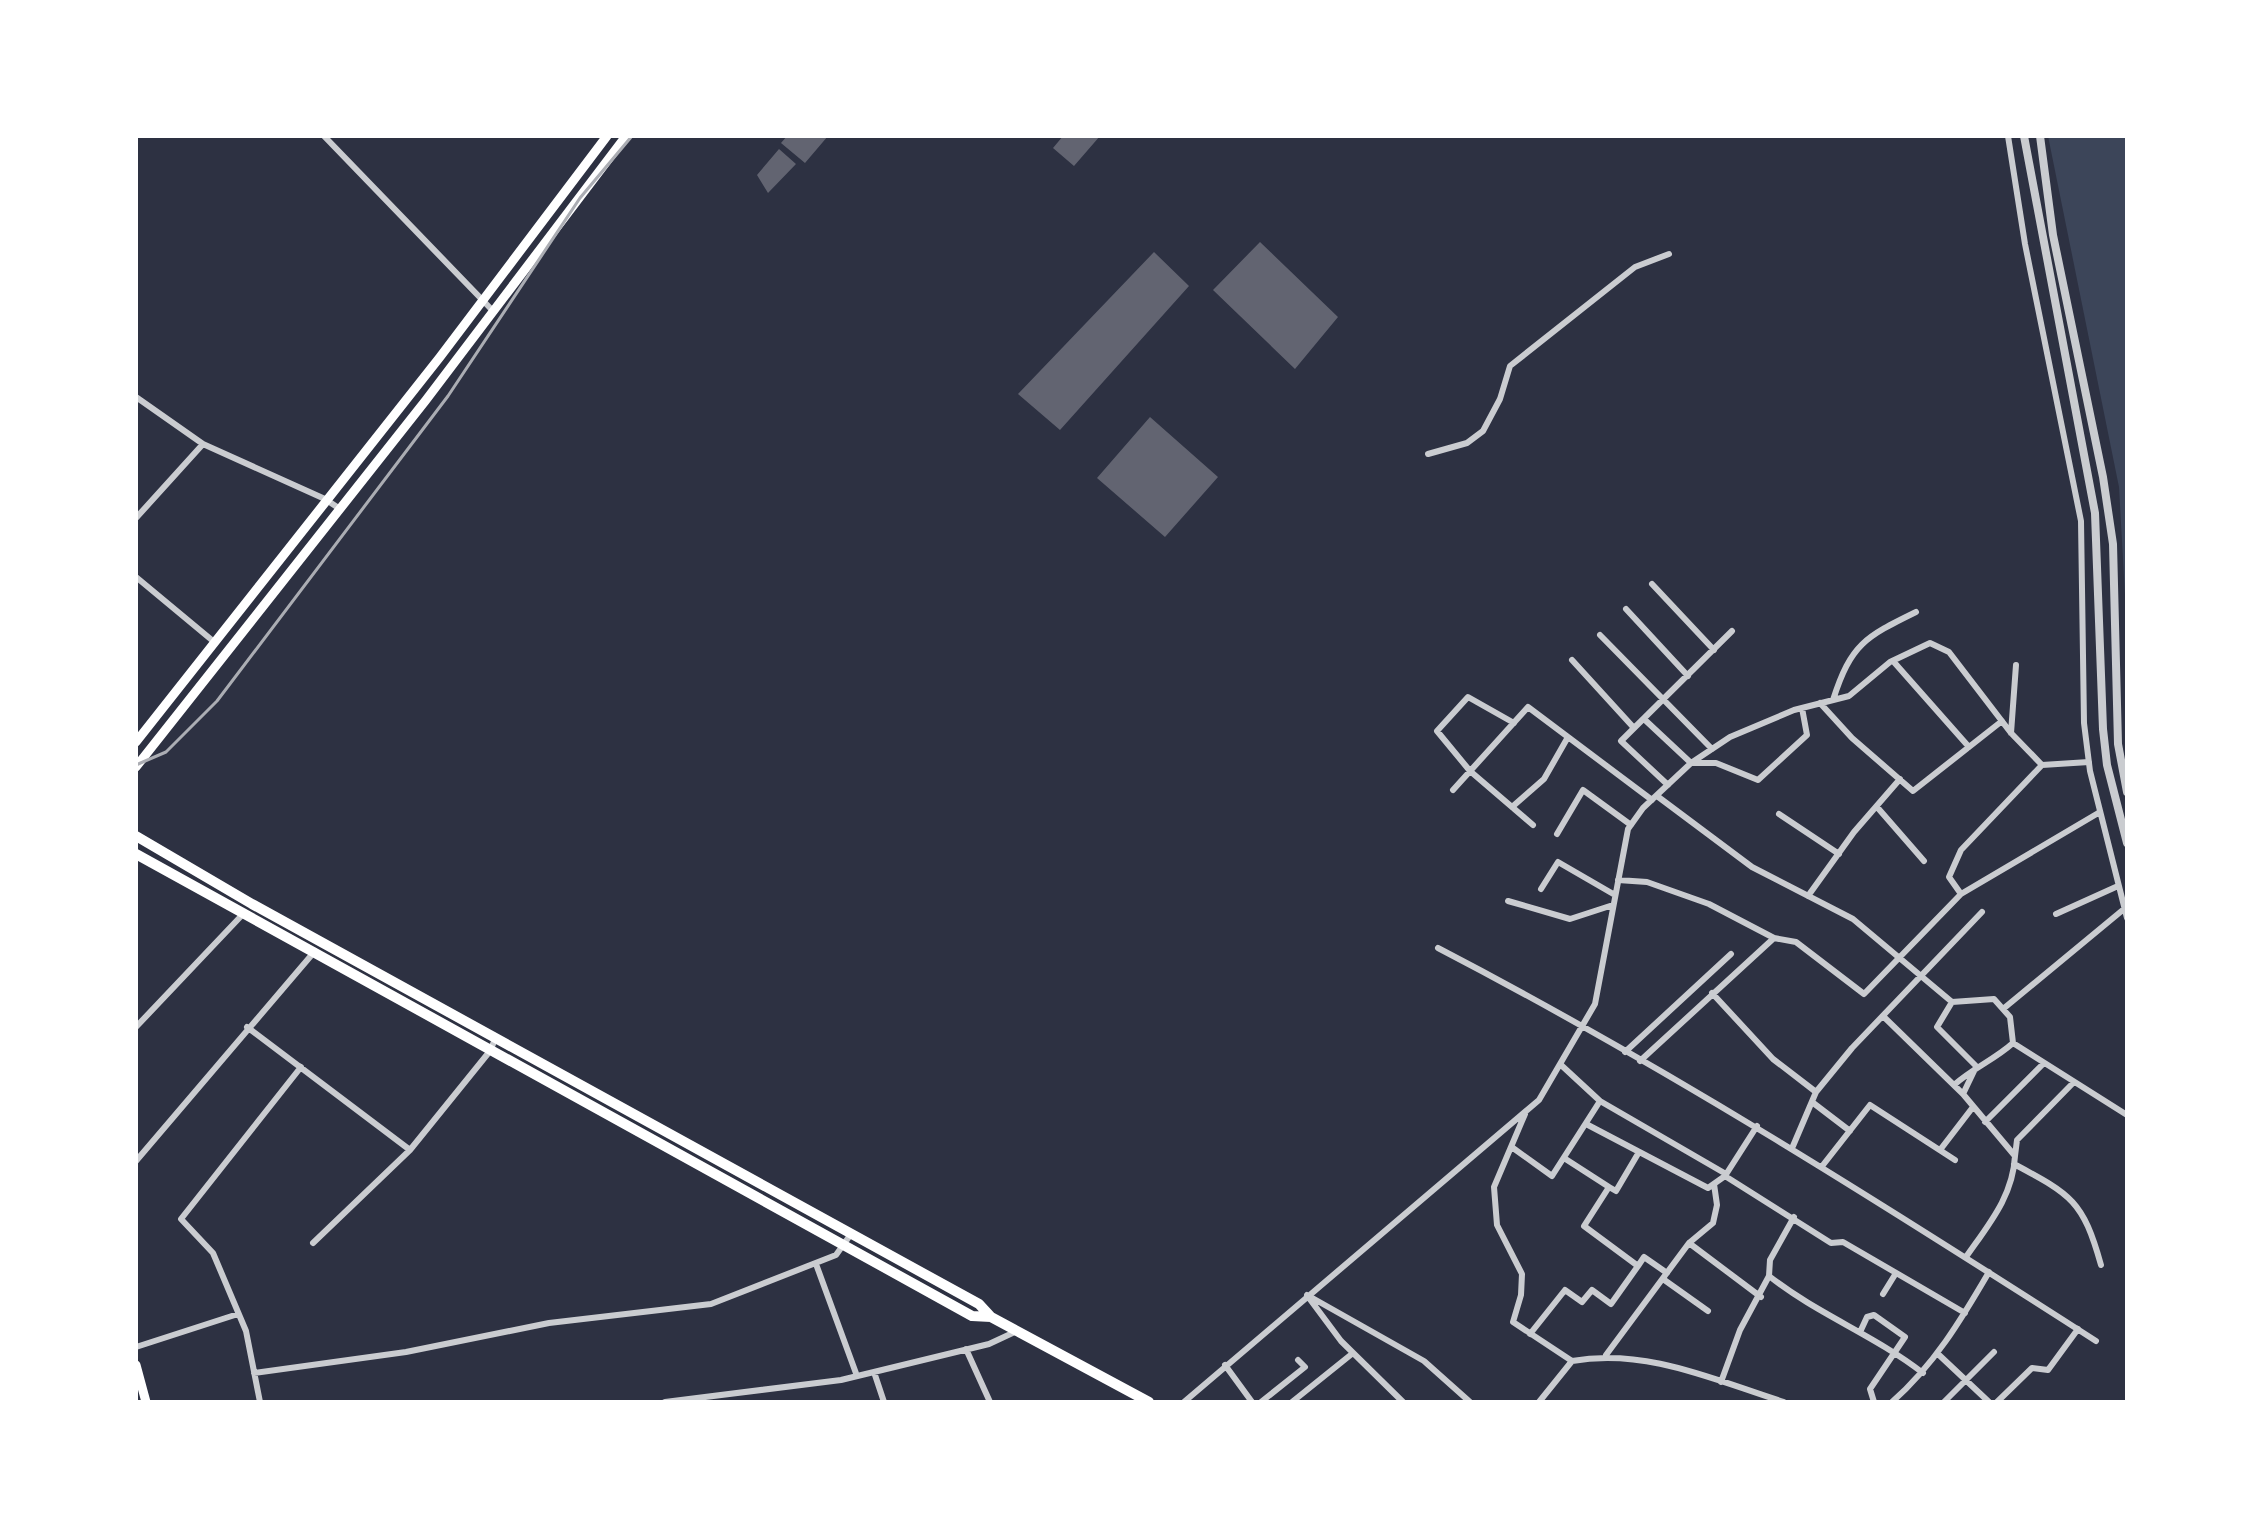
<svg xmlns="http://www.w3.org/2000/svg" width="2263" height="1538" font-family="Roboto,sans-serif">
<rect width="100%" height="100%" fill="#2d3142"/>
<path fill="#3c4559" d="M2048 136H2127V631L2119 487Z"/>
<path fill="#626471" d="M787 136H828L805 163 781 143Z
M1063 136H1100L1074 166 1053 148Z
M779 149 796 164 768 193 757 175Z
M1260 242 1338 317 1295 369 1213 290Z
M1154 252 1189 286 1060 430 1018 394Z
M1150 417 1218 477 1165 537 1097 478Z"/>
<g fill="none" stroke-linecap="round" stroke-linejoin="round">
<path stroke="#caccd0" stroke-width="6" d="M324 136 494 312
M2008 136 2025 244 2081 521 2084 723 2090 771 2127 918
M136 397 203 444 325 499 340 509
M1428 454 1467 443 1483 431 1500 399 1510 366 1635 267 1669 254
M136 518 203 444
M136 577 213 641
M1652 584 1714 650
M1626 609 1688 676
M1600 635 1712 749
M1572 660 1634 728
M1893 661 1969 747
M1833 700C1851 644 1865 637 1916 612
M1820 703 1852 738 1913 791 2002 721
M1644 719 1691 763H1716L1758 780 1807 735 1802 708
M1514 723 1468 697 1437 731 1470 771 1533 825
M2011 733 2016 665
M1668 785 1621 741 1732 631
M1453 790 1528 707 1652 800
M1657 796 1752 867 1853 919 1952 1002 1994 999 2010 1017 2013 1043 2127 1115
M1512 807 1544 779 1568 737
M1877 807 1924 861
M1779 814 1839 854
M1557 834 1583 790 1631 825
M1618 880 1647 882 1709 904 1774 938 1796 942 1864 994 1961 894 1949 877 1961 850 2042 765
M1541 889 1558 862 1615 895
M1961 894 2100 812
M1808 896 1854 832 1900 779
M1508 901 1570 919 1613 905
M2056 914 2118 886
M1438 948C1665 1066 1881 1203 2096 1341
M1712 993 1773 1059 1816 1092
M1952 1002 1937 1027 1976 1066
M2003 1009 2124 909
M1883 1016 1963 1094 2015 1156C2013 1196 1989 1224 1966 1257
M136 1027 244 913
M247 1027 410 1150
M1625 1052 1731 954
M1640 1061 1774 938
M1560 1064 1600 1101 1726 1174
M1954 1085C1973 1068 1994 1060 2013 1043
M1963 1094 1975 1069
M1812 1102 1850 1131
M1525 1114 1494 1187 1497 1225 1522 1274 1521 1295 1513 1322 1572 1361
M1985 1122 2044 1063
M1588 1125 1708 1188 1725 1176 1757 1126
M1793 1146 1816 1092 1852 1048 1982 912
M1513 1148 1552 1176 1600 1101
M1940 1150 1973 1107
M2015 1156 2017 1140 2074 1082
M1564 1158 1609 1187 1584 1226 1638 1266 1644 1257 1667 1273
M136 1161 315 951
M2014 1164C2072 1195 2083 1201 2101 1265
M1823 1165 1870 1105 1955 1160
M1725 1176 1831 1243 1843 1242 1965 1313
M1609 1187 1616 1191 1639 1152
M313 1243 410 1150 490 1051 496 1037
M1689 1243 1761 1297
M816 1264 857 1376
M1769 1276C1817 1314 1874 1335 1923 1373
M1663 1279 1708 1311
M1883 1294 1896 1273
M1307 1295 1424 1361 1470 1402
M1309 1298 1341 1341 1403 1402
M1861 1330 1867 1317 1874 1315 1905 1337 1870 1389 1874 1402
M1530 1334 1565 1290 1582 1302 1592 1290 1611 1304 1638 1266
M136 1347 238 1314
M966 1349 990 1402
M1938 1354 1989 1402
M1606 1355 1689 1243 1713 1223 1717 1205 1714 1184
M1225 1365 1252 1402
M874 1372 884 1402
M254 1373 406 1352 549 1323 711 1304 836 1255 851 1234
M1721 1382 1740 1330 1769 1276 1770 1260 1794 1217
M260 1402 246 1331 213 1253 181 1219 301 1067
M665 1402 841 1380 989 1344 1017 1331
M1184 1402 1539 1100 1595 1004 1628 829 1643 808 1691 763 1730 737 1794 710 1849 696 1890 662 1930 643 1949 652 2011 733 2042 765 2089 762
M1261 1402 1305 1367 1298 1360
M1292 1402 1353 1353
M1539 1402 1572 1361C1647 1348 1714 1380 1784 1402
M1892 1402C1934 1365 1961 1320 1989 1272
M1944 1402 1994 1352
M1997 1402 2032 1368 2048 1370 2078 1329"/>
<path stroke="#caccd0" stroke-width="8" d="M2024 136 2095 513 2103 729 2107 765 2127 843
M2040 136 2053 235 2103 477 2113 544 2118 744 2127 792"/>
<path stroke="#fff" stroke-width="9" d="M136 742 440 357 607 136
M136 767 426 400 626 136
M136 1365 146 1402"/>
<path stroke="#fff" stroke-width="10" d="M136 836 252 904 979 1304 991 1317 1149 1402
M136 854 972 1316 991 1317"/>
<path stroke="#abadb3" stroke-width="3" d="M136 765 166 752 217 701 448 396 580 198 632 136"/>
</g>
<rect width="2263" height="1538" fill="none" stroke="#ffffff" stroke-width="276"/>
</svg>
